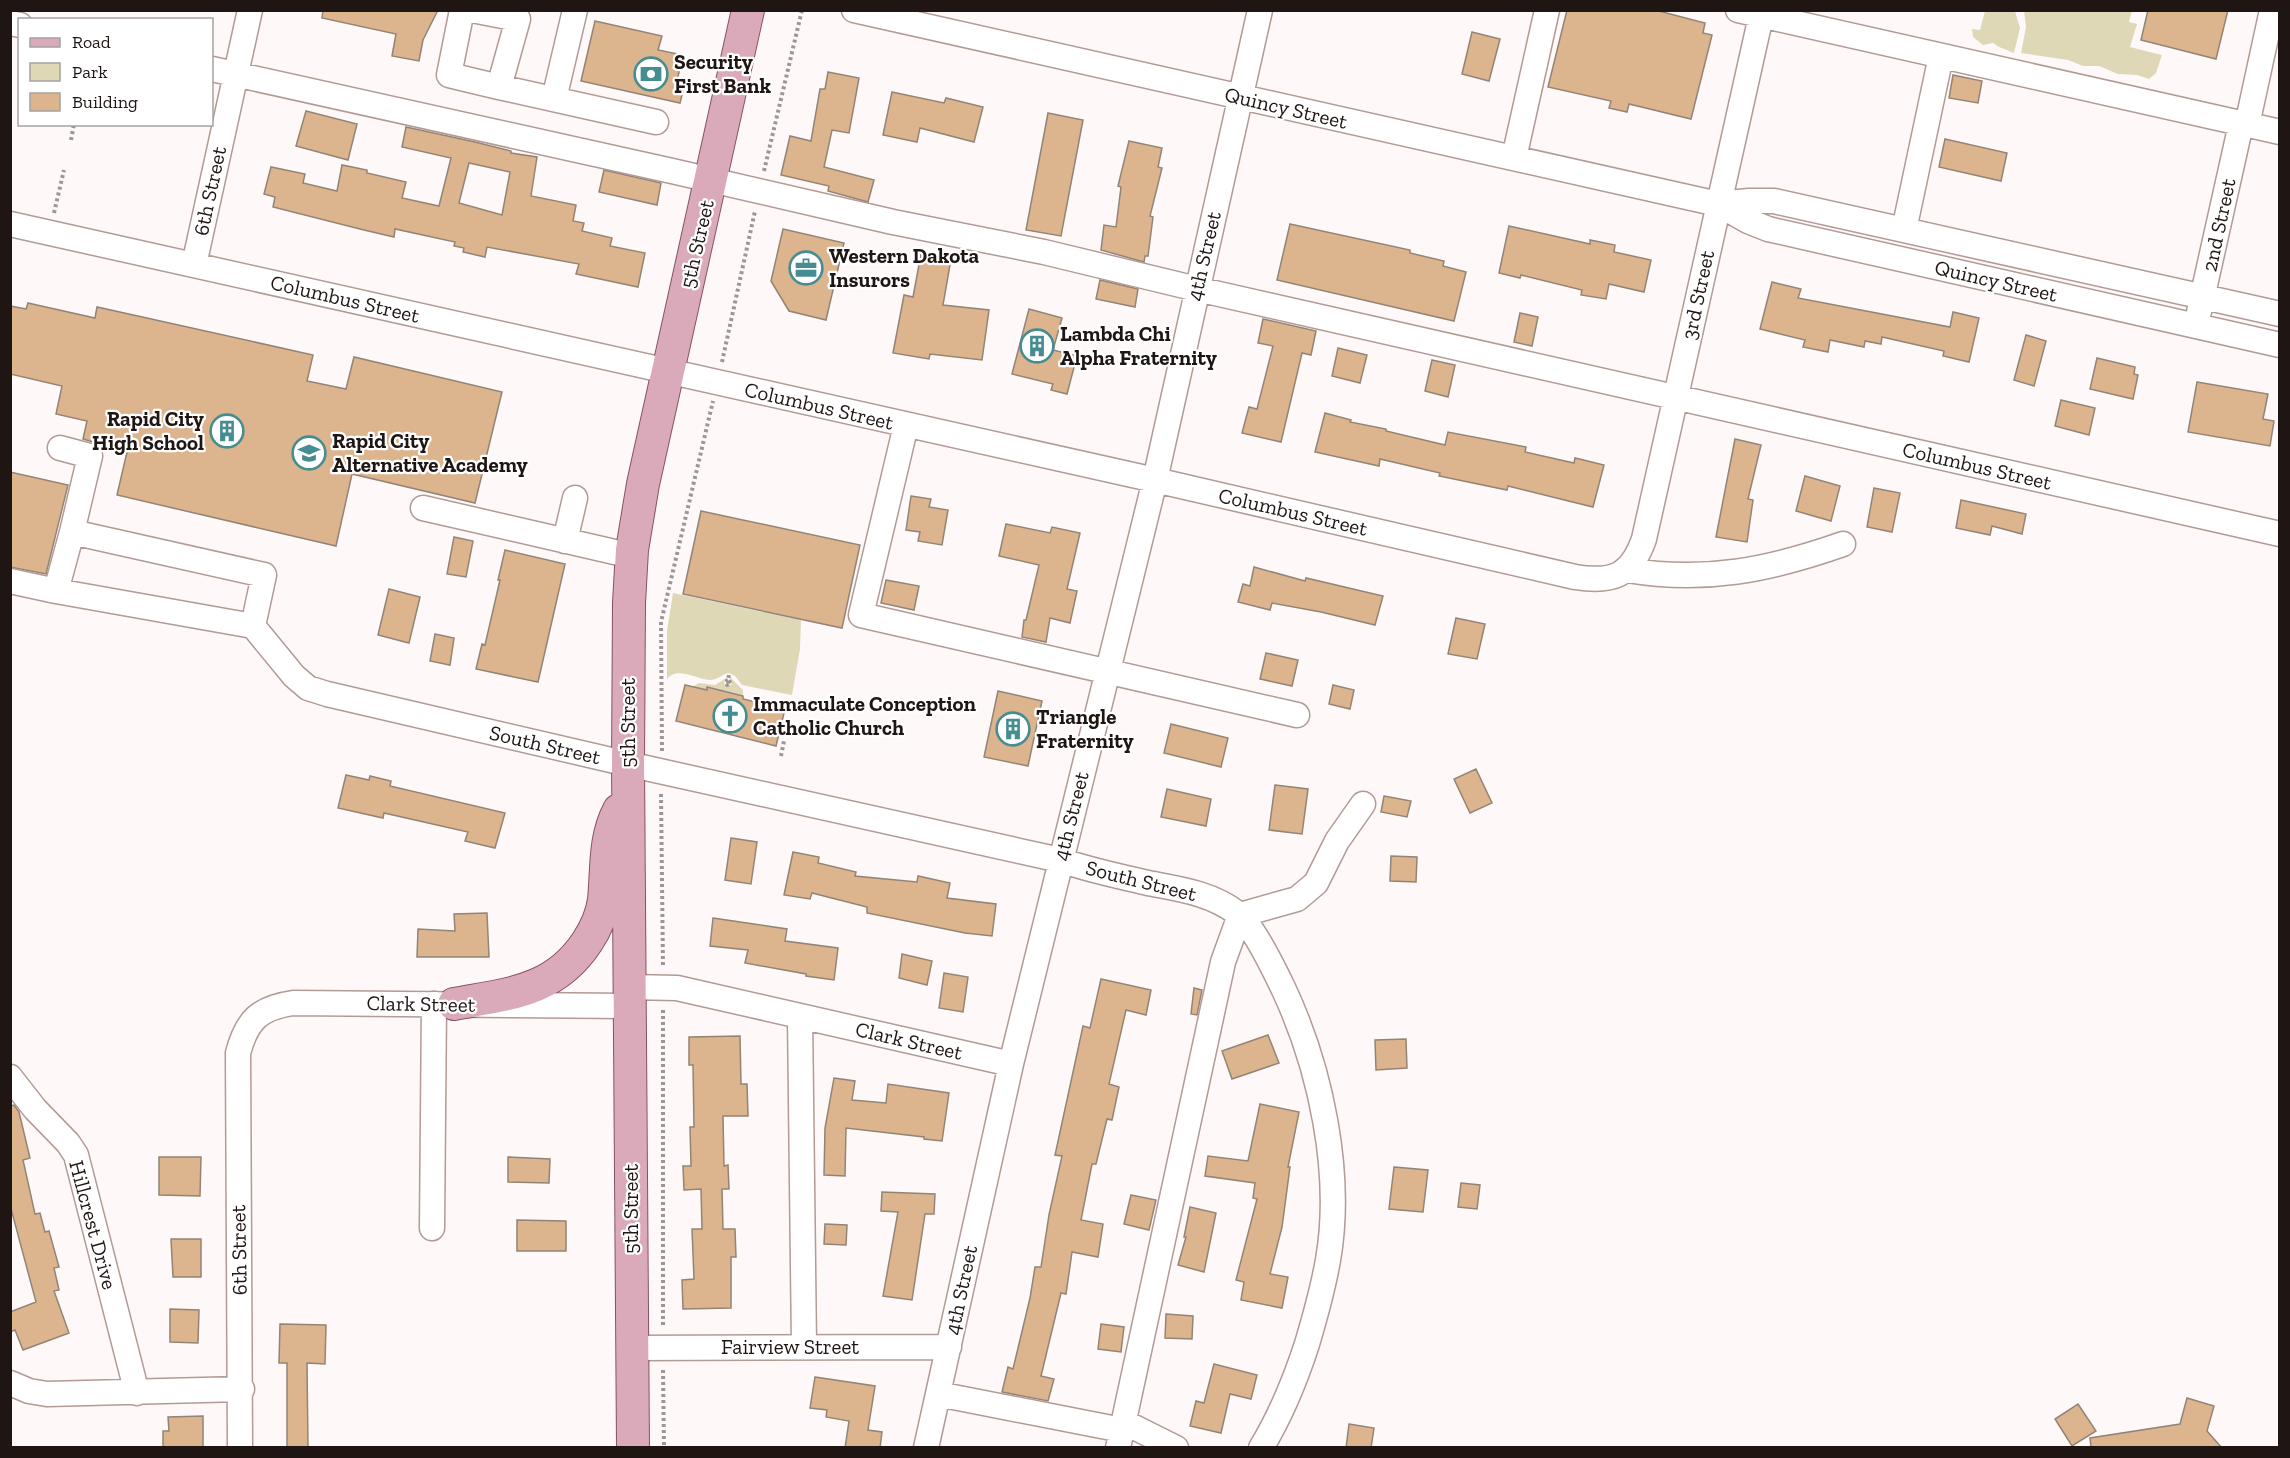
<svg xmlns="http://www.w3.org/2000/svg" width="2290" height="1458" font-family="'Zilla Slab',serif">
<rect width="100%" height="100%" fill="#fef9f8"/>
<path fill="#ded8b7" d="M2132 10 2129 22 2137 24 2130 47 2162 55 2156 73 2149 79 2137 75 2118 74 2099 66H2083L2068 60 2021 53 2026 27 2024 11Z
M1985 11H2015L2020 28 2014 53 1999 47 1993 43 1983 45 1973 37 1972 29 1980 30Z
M673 593 801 620 800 649 792 695 742 685 735 676 729 673C722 674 718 680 710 680 696 679 677 666 667 679V631Z
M728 677 724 681 725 686 731 685 730 677 743 690V696L708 687 706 691 692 687 699 683 715 685Z"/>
<path fill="#dcb58f" stroke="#938475" stroke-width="1.5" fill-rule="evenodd" d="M323 10H438L423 40 419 61 392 56 396 34 322 18Z
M1567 10H1655L1705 23 1703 33 1712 35 1691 119 1629 104 1627 112 1609 108 1611 101 1548 87Z
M2148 10H2228L2216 59 2141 40Z
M595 21 662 36 658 50 683 55 677 81 685 83 680 103 581 81Z
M1472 32 1500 39 1489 81 1462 74Z
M828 72 859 78 849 133 832 130 824 167 874 180 868 202 828 191 829 186 781 175 790 136 811 141 820 89H825Z
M1953 75 1982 81 1978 103 1949 98Z
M892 92 944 103 946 98 983 107 974 142 920 128 917 142 883 135Z
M306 111 357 124 348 160 296 146Z
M1048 113 1083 120 1061 236 1026 230Z
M406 127 475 142 511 151V153L537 157 531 196 576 205 573 221 584 223 582 231 612 238 610 246 645 253 638 287 576 274 579 264 487 247 485 257 463 252 464 248 454 246 455 242 395 229 394 237 364 230 273 207 275 197 264 194 271 167 305 174 303 183 337 191 342 165 367 170V173L406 182 402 198 439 206 451 158 402 147ZM469 163 510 172 502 215 459 203Z
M1945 139 2007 153 2001 181 1939 167Z
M1129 141 1162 148 1158 167 1162 168 1150 216 1153 217 1148 256H1145L1144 262 1101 250 1104 225 1116 227 1121 187 1118 186Z
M604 170 661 183 657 205 599 192Z
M1290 224 1410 250V253L1444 261 1443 266 1466 272 1454 321 1277 280Z
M1509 226 1590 244V240L1615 245 1614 252 1651 260 1644 292 1609 284 1606 299 1581 295 1582 290 1521 275 1520 278 1499 273Z
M783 229 844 243 826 320 789 311 771 281Z
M921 254 951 259 943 305 989 310 982 360 930 354 929 359 893 353 904 295 913 297Z
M1100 280 1138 289 1135 307 1096 299Z
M1772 282 1801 289 1798 298 1950 327 1953 312 1979 318 1969 362 1943 356 1944 351 1882 337 1881 344 1865 341 1864 347 1830 340 1828 352 1803 347 1805 340 1760 329Z
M28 303 95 318 97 307 313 355 307 381 346 389 354 357 502 392 475 503 352 474 336 546 117 495 127 452 83 439 87 421 56 414 62 386 10 374V306L26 309Z
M1029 309 1062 318 1053 350 1077 356 1067 394 1051 390 1053 384 1012 374Z
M1520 313 1538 317 1532 346 1514 342Z
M1263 319 1316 331 1311 355 1302 353 1281 442 1242 433 1249 407 1257 409 1273 346 1258 343Z
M2026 335 2046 341 2034 386 2014 380Z
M1338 348 1367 355 1360 383 1332 376Z
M2097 358 2135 367 2134 374 2138 375 2133 399 2090 389Z
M1432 360 1455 365 1448 397 1425 391Z
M2197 382 2268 394 2263 419 2274 421 2270 446 2188 432Z
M2061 400 2095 408 2089 435 2055 426Z
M1325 413 1351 420 1350 422 1386 429V431L1445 445 1448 432 1526 447 1525 452 1574 463 1575 458 1604 465 1593 507 1508 486 1507 490 1439 476 1440 473 1380 459 1379 466 1315 452Z
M1735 439 1761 445 1748 499 1753 500 1747 542 1716 537Z
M10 472 68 485 46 574 10 567Z
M1805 476 1840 486 1831 521 1796 511Z
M1874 488 1900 493 1892 532 1867 527Z
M911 496 931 499 929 507 948 510 942 545 918 541 920 532 906 530Z
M1961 500 2026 514 2022 534 1992 526 1990 535 1956 528Z
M701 511 860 545 842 628 683 594Z
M1006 524 1050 533 1052 527 1080 533 1067 589 1077 591 1070 623 1050 618 1046 642 1022 637 1024 620H1026L1039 565 999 556Z
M454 537 473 541 466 577 447 574Z
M505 550 565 564 538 682 476 669 482 644 485 645 500 580H498Z
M1254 567 1305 581 1306 578 1383 596 1375 625 1321 612 1272 603 1270 610 1238 602 1243 584 1250 586Z
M886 580 919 586 914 610 881 603Z
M389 589 420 597 409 643 378 635Z
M1456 618 1485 624 1477 659 1448 654Z
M435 634 454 638 450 665 430 661Z
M1266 653 1298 660 1292 686 1260 679Z
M685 685 707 690V687L743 696V699L785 709 776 746 676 721Z
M1333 685 1354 690 1350 709 1329 704Z
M998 691 1042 701 1028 766 984 757Z
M1171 724 1228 738 1221 767 1164 753Z
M1476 769 1492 803 1470 813 1454 779Z
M346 775 369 780 370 776 391 781 390 786 505 813 495 848 465 841 468 832 384 813 383 818 338 808Z
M1275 785 1308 789 1302 834 1269 830Z
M1167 789 1211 799 1206 826 1161 817Z
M1384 796 1411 801 1407 817 1381 812Z
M731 838 757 842 751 884 725 880Z
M793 852 819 857 818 863 856 872 855 876 917 882 918 876 950 883 947 898 996 904 992 936 965 933 867 913V907L812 893 810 899 784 895Z
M1391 856 1417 857 1416 882 1390 881Z
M487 913 489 957H417L418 929 455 931 454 914Z
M713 918 787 929 785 941 838 948 834 980 806 976V974L745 963 748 950 710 946Z
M902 954 932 961 927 985 899 978Z
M944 973 968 977 963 1012 939 1008Z
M1101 979 1151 990 1146 1015 1126 1010 1109 1084 1119 1087 1112 1120 1107 1119 1096 1164H1092L1081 1220 1103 1224 1098 1257 1072 1252 1066 1294 1061 1293 1041 1376 1054 1379 1048 1401 1002 1392 1008 1367 1013 1369 1030 1298 1035 1267H1041L1049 1215 1062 1156 1055 1155 1083 1026 1090 1028Z
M1194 988 1202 990 1197 1015 1191 1014Z
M1268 1035 1279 1063 1232 1079 1222 1051Z
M740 1036 741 1084H747L748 1116H723L724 1166 728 1165 729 1189H722L723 1229H735L736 1257H731V1308L683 1309 682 1280 694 1279 692 1229H702L701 1189 684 1190 683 1166H691L690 1127H694L693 1065H689V1037Z
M1406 1039 1407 1068 1376 1070 1375 1040Z
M834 1078 855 1081 852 1100 886 1103 888 1084 949 1093 942 1141 924 1139V1137L846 1128 845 1176 824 1175 825 1128Z
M1260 1104 1299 1112 1288 1167H1290L1282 1227 1270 1274 1288 1277 1282 1308 1241 1300 1244 1282 1236 1280 1257 1199 1253 1198 1255 1183 1205 1176 1208 1156 1248 1161Z
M14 1105 19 1112 30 1158 23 1160 35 1214 40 1213 45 1232 49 1231 59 1267 54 1268 59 1290 54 1291 69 1333 23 1350 15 1330 10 1332V1312L36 1302 10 1205V1106Z
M159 1157H201L200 1196 159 1195Z
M508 1157 550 1159 549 1183 508 1182Z
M1394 1167 1428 1170 1423 1212 1389 1209Z
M1461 1183 1480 1185 1477 1209 1458 1207Z
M882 1192 935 1194 934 1214H925L912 1300 883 1296 898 1212 881 1211Z
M1131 1195 1156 1200 1149 1230 1124 1224Z
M1190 1207 1216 1213 1204 1272 1178 1265 1186 1237H1184Z
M517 1220 566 1221V1251H517Z
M825 1224 847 1225 846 1245 824 1244Z
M171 1239H201V1277H173Z
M170 1309 199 1310 198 1343 170 1342Z
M1166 1314 1193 1316 1192 1339 1165 1338Z
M280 1324 326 1325 325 1364 307 1363 308 1448H287V1363H279Z
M1101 1324 1124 1327 1121 1352 1098 1349Z
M1214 1364 1257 1375 1251 1399 1230 1394 1221 1433 1190 1426 1196 1401 1204 1403Z
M815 1377 875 1386 868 1430 882 1432 880 1448H845L849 1421 826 1417 827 1410 810 1408Z
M2187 1398 2214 1406 2207 1431 2222 1448H2091L2090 1438 2180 1424Z
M2078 1404 2096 1431 2072 1446 2055 1419Z
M203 1416V1448H163V1431H169L168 1417Z
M1349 1424 1374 1428 1371 1448H1346Z"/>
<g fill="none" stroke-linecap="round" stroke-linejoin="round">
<g stroke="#b29a95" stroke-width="27">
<path id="minor" d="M462 10 449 75 499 87
M472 10 518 19 499 87 656 122
M854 10 1718 204 1748 221 1768 229 2280 345
M1738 10 2280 132
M10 23 20 25
M212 69 672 171 893 222 1044 252 1197 289 2280 534
M554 99 575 10
M2247 125 2272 10
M1514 158 1547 10
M1718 204 1749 201H1774L2280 314
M10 224 1155 480 1575 577C1613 583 1631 576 1644 539L1761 16
M1904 230 1941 56
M194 265 250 10
M2199 312 2241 124
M906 425 861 615 1297 715
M60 448 90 456 72 532 264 575 253 626
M423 508 632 556
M565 541 575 498
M1627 570C1705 583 1769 570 1843 544
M10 581 56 591 253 626 294 676 308 688 327 694 628 764 1060 860C1089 870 1118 876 1148 883 1179 889 1211 893 1237 913 1253 925 1275 971 1284 990 1321 1069 1343 1174 1328 1260 1323 1289 1315 1317 1307 1344 1295 1381 1281 1415 1261 1448
M56 591 72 532
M1240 915 1297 899 1316 883 1337 841 1363 804
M630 987 677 988 1011 1064
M800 1016 804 1347
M10 1077 35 1109 68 1143 76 1155 137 1393
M432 1228 434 1004
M632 1348 949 1347
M10 1383 29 1391 47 1394 242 1389
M938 1394 1122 1430
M1124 1422 1176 1448
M240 1448 238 1053C247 1020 259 1008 293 1003L630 1006
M926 1448 1011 1064 1155 480 1260 10
M1118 1448 1223 962 1240 915"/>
</g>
<g stroke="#885163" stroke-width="34">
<path id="major" d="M454 1004C508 994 554 992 587 942 595 930 602 914 604 900 607 869 604 838 619 810
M633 1448 628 764 629 603 632 550 643 484 748 10"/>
</g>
<path stroke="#9d9695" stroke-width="4" stroke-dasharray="3 3" stroke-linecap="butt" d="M71 140 74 124
M764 171 802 10
M54 213 64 170
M722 362 755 211
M728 680 725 682 727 685 731 683 728 680 729 675
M662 751 661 622 713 401
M781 756 784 741
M661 794 663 967
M663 1010V1327
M663 1370 664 1448"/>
<use href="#minor" stroke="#fff" stroke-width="24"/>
<use href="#major" stroke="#daaabb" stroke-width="32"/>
</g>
<defs>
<g id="bank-ring" transform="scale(1.725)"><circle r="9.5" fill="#fff" stroke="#458d91" stroke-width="1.5"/><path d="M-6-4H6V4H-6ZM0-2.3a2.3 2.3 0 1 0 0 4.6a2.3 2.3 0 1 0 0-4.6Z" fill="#458d91"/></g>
<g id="office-ring" transform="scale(1.725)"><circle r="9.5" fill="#fff" stroke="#458d91" stroke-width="1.5"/><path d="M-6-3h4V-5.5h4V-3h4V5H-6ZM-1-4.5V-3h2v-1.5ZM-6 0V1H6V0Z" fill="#458d91"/></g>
<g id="building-ring" transform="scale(1.725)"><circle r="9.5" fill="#fff" stroke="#458d91" stroke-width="1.5"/><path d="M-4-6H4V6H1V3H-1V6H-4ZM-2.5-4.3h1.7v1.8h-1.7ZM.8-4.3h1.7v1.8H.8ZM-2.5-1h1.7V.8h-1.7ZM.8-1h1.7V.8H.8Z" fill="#458d91"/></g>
<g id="school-ring" transform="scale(1.725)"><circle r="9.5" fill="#fff" stroke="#458d91" stroke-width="1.5"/><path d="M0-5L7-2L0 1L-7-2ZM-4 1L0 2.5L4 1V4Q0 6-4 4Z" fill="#458d91"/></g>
<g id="church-ring" transform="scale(1.725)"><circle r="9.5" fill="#fff" stroke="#458d91" stroke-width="1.5"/><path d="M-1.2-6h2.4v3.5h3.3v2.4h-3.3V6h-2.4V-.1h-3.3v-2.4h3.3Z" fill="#458d91"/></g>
</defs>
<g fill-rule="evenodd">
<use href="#bank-ring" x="651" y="74"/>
<use href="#office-ring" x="806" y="268"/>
<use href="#building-ring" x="1037" y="346"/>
<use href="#building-ring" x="227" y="431"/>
<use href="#school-ring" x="309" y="453"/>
<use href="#church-ring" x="730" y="716"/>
<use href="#building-ring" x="1013" y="729"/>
</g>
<g text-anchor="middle" stroke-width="4.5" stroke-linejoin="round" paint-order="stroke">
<g font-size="21" font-weight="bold" fill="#1f1614" stroke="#fff" text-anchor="start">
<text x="674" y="69">Security<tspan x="674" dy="24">First Bank</tspan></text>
<text x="829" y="263">Western Dakota<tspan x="829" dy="24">Insurors</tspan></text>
<text x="1060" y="341">Lambda Chi<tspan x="1060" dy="24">Alpha Fraternity</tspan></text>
<text x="204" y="426" text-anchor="end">Rapid City<tspan x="204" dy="24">High School</tspan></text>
<text x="332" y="448">Rapid City<tspan x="332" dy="24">Alternative Academy</tspan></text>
<text x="753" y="711">Immaculate Conception<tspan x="753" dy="24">Catholic Church</tspan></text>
<text x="1036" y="724">Triangle<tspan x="1036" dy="24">Fraternity</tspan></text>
</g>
<g font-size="21" fill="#1f1614" stroke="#fff">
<text transform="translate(1286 108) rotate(13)" y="7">Quincy Street</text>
<text transform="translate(210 191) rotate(-78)" y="7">6th Street</text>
<text transform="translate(2219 225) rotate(-78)" y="7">2nd Street</text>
<text transform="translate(697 244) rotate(-77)" y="7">5th Street</text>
<text transform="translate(1204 256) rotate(-77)" y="7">4th Street</text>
<text transform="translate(1996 281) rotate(13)" y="7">Quincy Street</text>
<text transform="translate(1698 295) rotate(-78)" y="7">3rd Street</text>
<text transform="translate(345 299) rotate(13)" y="7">Columbus Street</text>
<text transform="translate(819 406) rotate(13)" y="7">Columbus Street</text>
<text transform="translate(1977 466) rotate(13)" y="7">Columbus Street</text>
<text transform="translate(1293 512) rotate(13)" y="7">Columbus Street</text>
<text transform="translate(628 723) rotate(-90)" y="7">5th Street</text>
<text transform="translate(545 745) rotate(13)" y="7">South Street</text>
<text transform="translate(1071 816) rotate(-76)" y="7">4th Street</text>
<text transform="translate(1141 881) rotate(14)" y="7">South Street</text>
<text transform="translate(421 1004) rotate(1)" y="7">Clark Street</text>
<text transform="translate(909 1041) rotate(13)" y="7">Clark Street</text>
<text transform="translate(631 1209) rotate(-90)" y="7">5th Street</text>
<text transform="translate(93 1225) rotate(75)" y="7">Hillcrest Drive</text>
<text transform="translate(239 1250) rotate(-91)" y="7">6th Street</text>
<text transform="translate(961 1290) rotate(-78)" y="7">4th Street</text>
<text x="790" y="1354">Fairview Street</text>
</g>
</g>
<rect width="2290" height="1458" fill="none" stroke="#1f1614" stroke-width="24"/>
<rect x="18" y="18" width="195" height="108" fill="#ffffff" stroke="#a5a2a1" stroke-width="1.5"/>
<rect x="30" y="38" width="30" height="9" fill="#daaabb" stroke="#a5a2a1" stroke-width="1.5"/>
<text x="72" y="48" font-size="18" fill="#1f1614">Road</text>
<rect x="30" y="63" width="30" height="18" fill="#ded8b7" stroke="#a5a2a1" stroke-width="1.5"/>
<text x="72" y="78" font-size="18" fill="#1f1614">Park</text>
<rect x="30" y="93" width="30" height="18" fill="#dcb58f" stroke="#a5a2a1" stroke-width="1.5"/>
<text x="72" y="108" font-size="18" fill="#1f1614">Building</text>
</svg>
